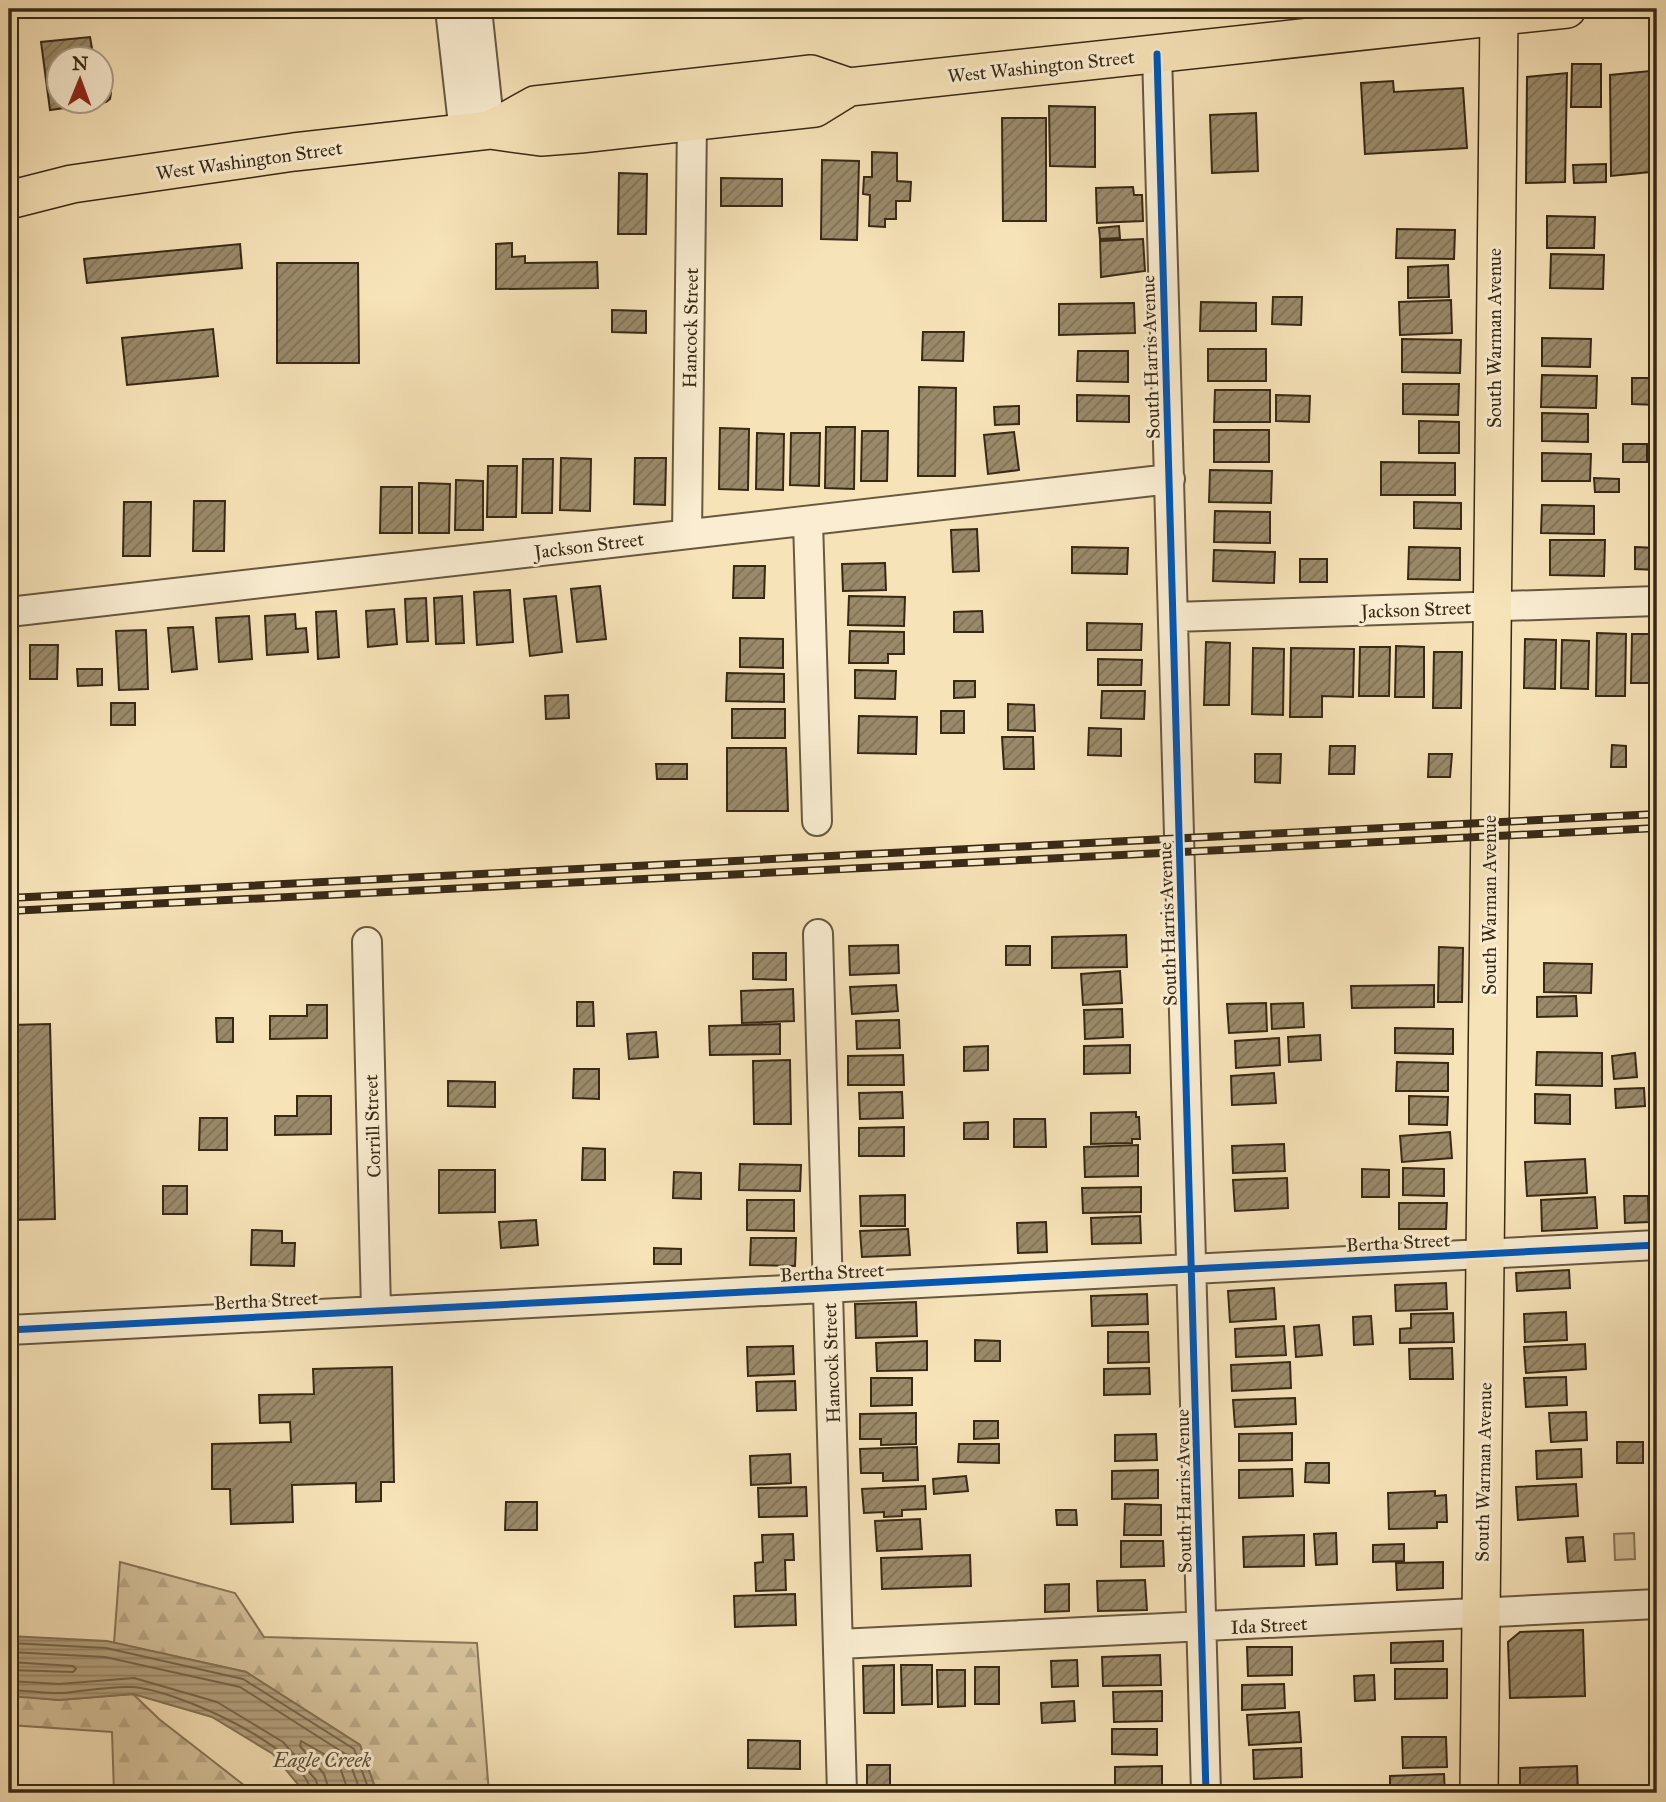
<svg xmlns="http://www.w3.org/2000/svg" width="1666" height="1802" font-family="'IM FELL Great Primer',serif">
<defs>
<pattern id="forest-firs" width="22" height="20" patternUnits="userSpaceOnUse" patternTransform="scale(1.75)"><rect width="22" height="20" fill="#d7c39c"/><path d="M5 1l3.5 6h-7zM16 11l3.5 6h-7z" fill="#b9a886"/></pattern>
<pattern id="water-rules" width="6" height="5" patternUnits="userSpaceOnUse" patternTransform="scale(1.75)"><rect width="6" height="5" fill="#b6a481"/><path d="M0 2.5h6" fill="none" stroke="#958668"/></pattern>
<pattern id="building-hatch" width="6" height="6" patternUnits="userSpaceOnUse" patternTransform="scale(1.75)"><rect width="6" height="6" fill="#9b8a6a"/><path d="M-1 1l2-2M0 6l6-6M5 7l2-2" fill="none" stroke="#7f7156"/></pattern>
</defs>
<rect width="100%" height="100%" fill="#f7e3b8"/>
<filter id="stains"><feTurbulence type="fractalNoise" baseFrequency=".00286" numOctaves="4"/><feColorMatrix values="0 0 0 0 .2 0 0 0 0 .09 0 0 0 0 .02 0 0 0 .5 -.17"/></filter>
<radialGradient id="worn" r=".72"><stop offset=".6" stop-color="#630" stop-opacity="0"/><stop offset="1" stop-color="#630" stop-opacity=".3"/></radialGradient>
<path fill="#d7c39c" stroke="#887658" stroke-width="2" d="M1634 1533 1635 1559 1615 1560 1614 1534Z"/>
<path fill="url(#forest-firs)" stroke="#887658" stroke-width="2" d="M120 1562 235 1593 264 1637 477 1643 489 1793H377L360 1745 246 1672 114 1643Z
M133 1694 159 1719 254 1793H114L112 1732 9 1725V1695L59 1700Z"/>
<path fill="url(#water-rules)" stroke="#847356" stroke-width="2" d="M9 1636 107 1641 246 1672 360 1745 377 1793H305L273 1754 212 1717 133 1694 59 1700 9 1696Z"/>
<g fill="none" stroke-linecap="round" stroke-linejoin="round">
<path stroke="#77664b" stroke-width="2" d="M9 1643 106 1648 243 1679 354 1749 370 1793
M9 1652 105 1657 240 1687 347 1755 361 1793
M9 1662 73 1666 76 1669 73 1672 9 1670
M9 1681 59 1684 134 1678 217 1702 283 1742 316 1780 319 1793
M9 1690C27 1690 45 1694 63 1693 85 1691 109 1686 132 1687 174 1689 306 1747 311 1793
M330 1793 324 1774 300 1746 301 1741 338 1762 349 1793"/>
</g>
<path fill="url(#building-hatch)" stroke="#382915" stroke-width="2" d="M90 37 94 60H60V102H102V85L111 93 110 99 106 102 50 110 41 42Z
M1653 52H1657V110L1652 95Z
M1572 64H1601V107H1571Z
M1650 71V172L1611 176 1610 75Z
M1567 73 1565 182 1526 183 1527 77Z
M1393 81 1394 92 1463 88 1467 148 1365 154 1361 83Z
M1049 106 1095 107V167L1050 166Z
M1256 113 1258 171 1212 173 1210 115Z
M1002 118H1046V221H1003Z
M872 152 897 153V181L911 182 910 201H896V219H885V227L869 226 870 195 863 194 864 177H872Z
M822 160 859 161 857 240 821 239Z
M1606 164V182L1574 183 1573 165Z
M619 173 647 174 646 234H618Z
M721 178 782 179V206H721Z
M1133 187 1134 195H1142L1143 221 1097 223 1096 188Z
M1547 216 1595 217 1594 248H1547Z
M1119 226 1120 238 1100 239 1099 228Z
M1397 229 1455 230 1454 259 1396 258Z
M1143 239 1145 271 1101 277 1100 241Z
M512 243V257L525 256V263L597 262 598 288 496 289V244Z
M240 244 242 268 87 283 84 259Z
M1551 254 1604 255 1603 289 1550 288Z
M277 263H358L359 363H277Z
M1448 265 1449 297 1408 298V267Z
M1273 297H1302L1301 325 1272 324Z
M1451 300 1452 333 1400 335 1399 302Z
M1201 302 1256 303V331H1200Z
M1134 303 1135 333 1059 335V304Z
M612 310 646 311V333L612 332Z
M213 329 218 376 127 385 122 338Z
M923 332H964L963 361 922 360Z
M1542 338 1591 339 1590 367 1542 366Z
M1402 339 1461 340 1460 373 1402 372Z
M1208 349H1266V381H1208Z
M1078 351H1128V382L1077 381Z
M1542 375 1597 376 1596 408 1541 407Z
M1632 378H1657V405L1632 404Z
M1403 384H1459L1458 415 1403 414Z
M919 387 956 388 955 476H918Z
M1215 390H1270V422H1214Z
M1077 395 1129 396V422L1077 421Z
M1276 395 1310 396 1309 422 1276 421Z
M1019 406V424L995 425 994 407Z
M1542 413 1588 414V442L1542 441Z
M1419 421 1459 422V453H1419Z
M826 427H855L854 489 825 488Z
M720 428 749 429 748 490 719 489Z
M1214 430H1269V462H1214Z
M862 431H888L887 481H861Z
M1014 432 1019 470 988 474 984 435Z
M757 433 784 434 783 490 756 489Z
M791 433H820L819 486 790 485Z
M1623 444H1647V462H1623Z
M1542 453 1591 454 1590 481H1542Z
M561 458 591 459 590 511 560 510Z
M635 458H666L665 505 634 504Z
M523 459H553L552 513H522Z
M1381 462 1455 463V495H1381Z
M488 466H517L516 517H487Z
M1210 470 1272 471 1271 503 1209 502Z
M1594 478 1619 479V492H1595Z
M456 480 483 481V530H455Z
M419 483 450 484 449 533H419Z
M381 487H412V533H380Z
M194 501H225L224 551H193Z
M124 502H151L150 556H123Z
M1414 502 1461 503V529L1414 528Z
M1542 505 1594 506V534L1541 533Z
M1215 511 1270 512V543L1214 542Z
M977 529 979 571 953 572 951 530Z
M1550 540H1605L1604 576 1550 575Z
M1072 547 1128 548 1127 574 1072 573Z
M1409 547 1460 548V580L1408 579Z
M1635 547 1656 548V570L1635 569Z
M1214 550 1275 552 1274 583 1213 581Z
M1300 559H1327V582H1300Z
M885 563 886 590 843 591 842 564Z
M734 566H765L764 598H733Z
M600 586 606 639 577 642 571 589Z
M510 590 513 642 477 645 474 592Z
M462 596 464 643 436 644 434 598Z
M556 596 562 652 530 656 524 599Z
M849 596 905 597 904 626 848 625Z
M426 598 428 641 407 642 405 599Z
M394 609 397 644 368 647 366 611Z
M336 611 339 657 318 659 316 612Z
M982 611 983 632H954V612Z
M295 614 296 629 306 628 308 652 267 655 265 616Z
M249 616 252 659 219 662 216 618Z
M1087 623 1142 624 1141 650H1087Z
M193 627 197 669 172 672 168 628Z
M146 630 148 689 119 690 116 631Z
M850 631 904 632V654H888V663H849Z
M1597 633 1626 634 1625 696H1596Z
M1632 634H1657V683H1631Z
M740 638 783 639V668L740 667Z
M1525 639 1556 640 1555 689 1524 688Z
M1562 640 1589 641 1588 689 1561 688Z
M1206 642 1230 643 1229 705H1204Z
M30 645H58L57 679H30Z
M1396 646 1424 647V697H1395Z
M1360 647H1390L1389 696H1359Z
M1253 648 1284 649 1283 715 1252 714Z
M1291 648 1354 649 1353 697 1322 696V717H1290Z
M1434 652H1462L1461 708H1433Z
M1098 659 1142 660 1141 685H1098Z
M77 669H102V685L78 686Z
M855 670 896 671 895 699 855 698Z
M727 673 784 674V702L726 701Z
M954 681H975V697L954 698Z
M1102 691H1145L1144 719 1101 718Z
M568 695 569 718 546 719 545 696Z
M111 703H135V725H111Z
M1008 704 1034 705 1035 731 1008 730Z
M732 709H785V738H732Z
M941 711H964V733H941Z
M859 716 917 717 916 754 858 753Z
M1089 728 1121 729V756L1088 755Z
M1002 737H1033L1034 769H1004Z
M1612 745 1626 746V767H1611Z
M1330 746H1355L1354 774H1329Z
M727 748H786L788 811H727Z
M1255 754H1281L1280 783 1255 782Z
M1429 754H1452L1450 777H1428Z
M656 764H687V779H657Z
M1126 935 1127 967 1052 968V937Z
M898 945 899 973 850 975 849 946Z
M1006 946H1030V965H1006Z
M1439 947 1463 948 1462 1002H1438Z
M753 953H786V980L753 979Z
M1544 963 1592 964 1591 993 1544 992Z
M1120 971 1122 1003 1083 1005 1081 974Z
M896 985 898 1011 852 1014 850 987Z
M1434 985V1007L1352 1008 1351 986Z
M793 989 794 1021 742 1023 741 991Z
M1576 996 1577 1016 1537 1017V997Z
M577 1002H593L594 1026H577Z
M1266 1003 1267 1031 1229 1033 1227 1004Z
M1303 1003 1304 1027 1272 1029 1271 1004Z
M307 1005H327V1038L270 1039V1016H307Z
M1122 1009 1123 1037 1085 1039 1084 1010Z
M216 1018H233V1042H217Z
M899 1020 900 1048 857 1049 856 1021Z
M50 1024 55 1219 9 1220V1025Z
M780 1024V1054L710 1055 709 1026Z
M1395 1028 1453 1029V1054L1395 1053Z
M656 1032 658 1057 629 1059 627 1034Z
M1320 1035 1321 1060 1289 1062 1288 1037Z
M1279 1038 1280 1065 1236 1068 1235 1041Z
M1130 1045V1073L1084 1074V1046Z
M988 1046V1070L964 1071V1047Z
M1537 1052 1602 1053V1086L1536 1085Z
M1635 1053 1637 1077 1614 1079 1612 1056Z
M903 1055 904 1085H848V1056Z
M790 1060 791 1124H754L753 1061Z
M1397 1062 1448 1063V1091H1396Z
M574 1069H599V1099L573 1098Z
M1274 1073 1276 1103 1232 1105 1231 1076Z
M448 1081 495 1082V1107L448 1106Z
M1644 1088 1645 1106 1616 1108 1615 1089Z
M902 1092 903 1118 860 1119 859 1093Z
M1535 1094 1570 1095V1124L1535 1123Z
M297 1096H331V1134L275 1135V1116H297Z
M1409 1096 1448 1097 1447 1125 1409 1124Z
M1136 1112V1117H1139L1140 1139H1132V1143L1091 1144V1113Z
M200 1118H227V1150H199Z
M1014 1119H1045L1046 1147H1014Z
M988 1122V1139H964V1123Z
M904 1127V1156H859V1128Z
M1450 1132 1452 1158 1402 1162 1400 1136Z
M1284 1144 1285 1171 1233 1173 1232 1146Z
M1138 1145V1176L1085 1177 1084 1147Z
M583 1148 605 1149V1180H582Z
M1585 1159 1587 1193 1527 1196 1525 1162Z
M740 1164 801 1165 800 1191 739 1190Z
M1403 1168 1444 1169V1196L1403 1195Z
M1362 1169 1389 1170V1197H1362Z
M439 1170H495V1212L439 1213Z
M674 1172 701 1173V1199L673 1198Z
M1287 1178 1288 1208 1235 1211 1233 1180Z
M163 1186H187V1214H163Z
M1141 1187V1212L1083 1213 1082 1188Z
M905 1195V1226H861L860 1196Z
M1624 1196H1648L1649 1222 1625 1223Z
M1595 1197 1597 1228 1542 1231 1541 1200Z
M747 1200H794V1231L747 1230Z
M1399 1203H1447L1446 1229H1399Z
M1140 1216 1141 1243 1092 1244 1091 1218Z
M536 1220 538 1245 501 1248 499 1222Z
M1046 1222 1047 1252 1018 1253 1017 1223Z
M908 1229 910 1255 862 1257 860 1231Z
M252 1230 282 1231V1243H295L294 1266 251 1265Z
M751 1238H796L795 1266 750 1265Z
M654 1248 681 1249V1264H654Z
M1569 1270 1570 1288 1517 1291 1516 1273Z
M1446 1283 1447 1309 1396 1311 1395 1285Z
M1274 1288 1276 1319 1230 1322 1228 1291Z
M1147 1294 1148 1324 1092 1326 1091 1296Z
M916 1302 917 1336 856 1338 855 1304Z
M1566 1312 1567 1340 1525 1342 1524 1314Z
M1453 1313 1454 1342 1400 1343V1329L1411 1328V1314Z
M1371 1316 1373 1344 1354 1345 1353 1317Z
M1319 1325 1322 1355 1296 1357 1294 1327Z
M1284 1326 1286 1355 1236 1357 1235 1329Z
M1108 1332H1148L1149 1362 1108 1363Z
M975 1340 1000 1341V1361H975Z
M927 1341V1370L877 1371 876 1343Z
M1585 1344 1586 1369 1526 1373 1524 1347Z
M793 1346 794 1374 748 1376 747 1347Z
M1452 1348 1453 1379H1410L1409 1349Z
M1290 1362 1291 1388 1232 1391 1231 1365Z
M392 1367 394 1482H381V1501L356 1502V1483L292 1485 293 1522 231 1524 230 1489H212V1444L291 1442 290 1422 260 1423 259 1395 314 1394 313 1369Z
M1149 1368 1150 1394 1104 1395V1369Z
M1566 1377 1567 1405 1526 1407 1524 1378Z
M871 1378H912V1405L871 1406Z
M795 1381 796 1410 757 1411 756 1382Z
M1295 1398 1296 1424 1235 1427 1233 1400Z
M1586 1412 1587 1440 1551 1442 1549 1413Z
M916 1413V1444L881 1445V1439H860V1414Z
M974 1421H998V1438L974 1439Z
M1292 1433V1460L1239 1461V1434Z
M1156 1434 1157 1460 1115 1461V1435Z
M1617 1442H1643V1463H1617Z
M959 1444H999V1463L958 1462Z
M917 1447 918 1480 883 1481V1473H861L860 1449Z
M1581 1449 1582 1477 1537 1479 1536 1451Z
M790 1454 791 1483 751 1485 750 1456Z
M1306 1463H1329V1483L1305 1482Z
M1292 1469 1293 1496 1239 1498V1470Z
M1158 1470V1498L1112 1499V1471Z
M966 1476 968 1491 934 1494 933 1479Z
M1576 1484 1578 1516 1518 1520 1516 1487Z
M925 1486 926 1509 902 1510V1516L884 1517V1512L864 1513 862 1489Z
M806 1487 807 1516 759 1517 758 1488Z
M1435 1491V1496L1446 1495 1447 1522H1437V1528L1389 1529 1388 1493Z
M506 1502H537V1530H505Z
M1125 1504 1161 1505V1535H1124Z
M1056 1510H1076L1077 1525H1057Z
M920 1519 922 1549 877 1551 875 1521Z
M1336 1533 1337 1564 1316 1565 1314 1534Z
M793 1534 794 1560H785L786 1590 756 1591 755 1563 763 1562 762 1535Z
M1304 1535V1566L1244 1567 1243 1537Z
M1583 1537 1585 1561 1568 1562 1566 1538Z
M1121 1541H1163L1164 1566 1121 1567Z
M1404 1544V1561L1373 1562V1545Z
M970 1555 971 1586 882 1589 881 1558Z
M1443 1562V1588L1397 1590 1396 1563Z
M1145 1580 1147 1610 1098 1611 1097 1581Z
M1069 1584V1611L1045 1612V1585Z
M795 1594 796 1625 735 1627 734 1596Z
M1583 1630 1585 1696 1510 1698 1508 1642 1520 1632Z
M1443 1641V1661L1391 1663V1643Z
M1247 1647H1292V1675L1248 1676Z
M1160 1655 1161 1685 1103 1686 1102 1657Z
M1077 1660 1078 1686 1052 1687 1051 1661Z
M894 1665V1713H864L863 1666Z
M901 1665H932V1704L902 1705Z
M975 1667H999V1704H975Z
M1395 1669H1447V1698L1395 1699Z
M937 1670H965V1706L938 1707Z
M1374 1675 1375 1700 1355 1701 1354 1676Z
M1284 1684 1285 1708 1242 1710V1685Z
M1162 1691V1721L1114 1722 1113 1692Z
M1074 1701 1075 1721 1042 1723 1041 1703Z
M1299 1712 1301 1742 1249 1745 1247 1715Z
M1112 1729H1157V1755L1112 1754Z
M1402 1737H1446L1447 1767 1403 1768Z
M748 1740 800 1741V1769L748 1768Z
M1301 1748 1302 1777 1254 1779 1253 1750Z
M867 1765H890V1790H867Z
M1162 1766V1793H1115V1767Z
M1577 1766 1578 1793H1520V1768Z
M1444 1774 1445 1793H1390V1776Z
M1300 1785 1301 1793H1253L1252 1787Z"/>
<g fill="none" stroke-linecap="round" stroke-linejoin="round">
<g stroke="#68583e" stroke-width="32">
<path id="minor" d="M450 9 464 133
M477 9 490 130
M1157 54 1206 1793
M808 521 817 821
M687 534 692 121
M9 612 1170 479
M1174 617 1657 601
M818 934 842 1793
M367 942 376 1310
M9 1330 1657 1245
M839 1644 1657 1604"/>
</g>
<g stroke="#382915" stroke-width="40">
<path id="major" d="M490 130 535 105 811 74 849 87
M9 200 72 184 294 152 490 130 541 137 580 134 815 108 849 87 1567 9
M1479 1793 1499 17"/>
</g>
<use href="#minor" stroke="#faedd1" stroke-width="28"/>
<use href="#major" stroke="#f7e3b8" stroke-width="37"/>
<g stroke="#382915" stroke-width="8">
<path id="rail" d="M9 898 1657 814
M9 911 1657 828"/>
</g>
<use href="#rail" stroke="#faedd1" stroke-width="5" stroke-dasharray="16" stroke-linecap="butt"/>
<g stroke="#faedd1" stroke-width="11">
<path id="cycleway" d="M1157 54 1206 1793
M9 1330 1657 1245"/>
</g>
<use href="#cycleway" stroke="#0057b8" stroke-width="7"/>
</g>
<g text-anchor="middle" stroke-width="6" stroke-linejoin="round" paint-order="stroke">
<g font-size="19" fill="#382915" stroke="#faedd1">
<text transform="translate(1041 66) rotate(-6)" y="7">West Washington Street</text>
<text transform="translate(249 160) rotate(-8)" y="7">West Washington Street</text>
<text transform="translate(690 328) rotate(-89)" y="7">Hancock Street</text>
<text transform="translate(1494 338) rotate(-90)" y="7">South Warman Avenue</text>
<text transform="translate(1150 357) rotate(-92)" y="7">South Harris Avenue</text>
<text transform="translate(589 545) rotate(-7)" y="7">Jackson Street</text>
<text transform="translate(1416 609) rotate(-2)" y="7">Jackson Street</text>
<text transform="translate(1489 905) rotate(-90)" y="7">South Warman Avenue</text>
<text transform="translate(1167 924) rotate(-92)" y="7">South Harris Avenue</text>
<text transform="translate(372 1126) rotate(-92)" y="7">Corrill Street</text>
<text transform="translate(1398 1242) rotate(-3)" y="7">Bertha Street</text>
<text transform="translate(832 1272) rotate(-3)" y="7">Bertha Street</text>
<text transform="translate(266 1300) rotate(-3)" y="7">Bertha Street</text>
<text transform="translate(831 1363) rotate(-92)" y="7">Hancock Street</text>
<text transform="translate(1483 1472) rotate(-89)" y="7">South Warman Avenue</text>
<text transform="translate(1183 1491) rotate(-91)" y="7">South Harris Avenue</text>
<text transform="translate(1269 1625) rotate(-3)" y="7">Ida Street</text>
</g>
<g font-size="21" font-style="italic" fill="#5e4e35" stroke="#faedd1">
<text x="322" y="1767">Eagle Creek</text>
</g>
</g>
<rect width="1666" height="1802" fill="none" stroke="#f7e3b8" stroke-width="35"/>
<rect x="10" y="10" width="1645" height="1781" fill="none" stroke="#382915" stroke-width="3.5"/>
<rect x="18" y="18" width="1631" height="1767" fill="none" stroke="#382915" stroke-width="2"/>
<g transform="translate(80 80) rotate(1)"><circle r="33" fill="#faedd1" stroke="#ac9f86" stroke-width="2"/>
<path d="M0-5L12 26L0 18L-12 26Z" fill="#8f2418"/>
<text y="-10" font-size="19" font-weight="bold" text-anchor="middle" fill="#382915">N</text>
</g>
<rect width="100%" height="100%" filter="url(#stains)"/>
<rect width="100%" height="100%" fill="url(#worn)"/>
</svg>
